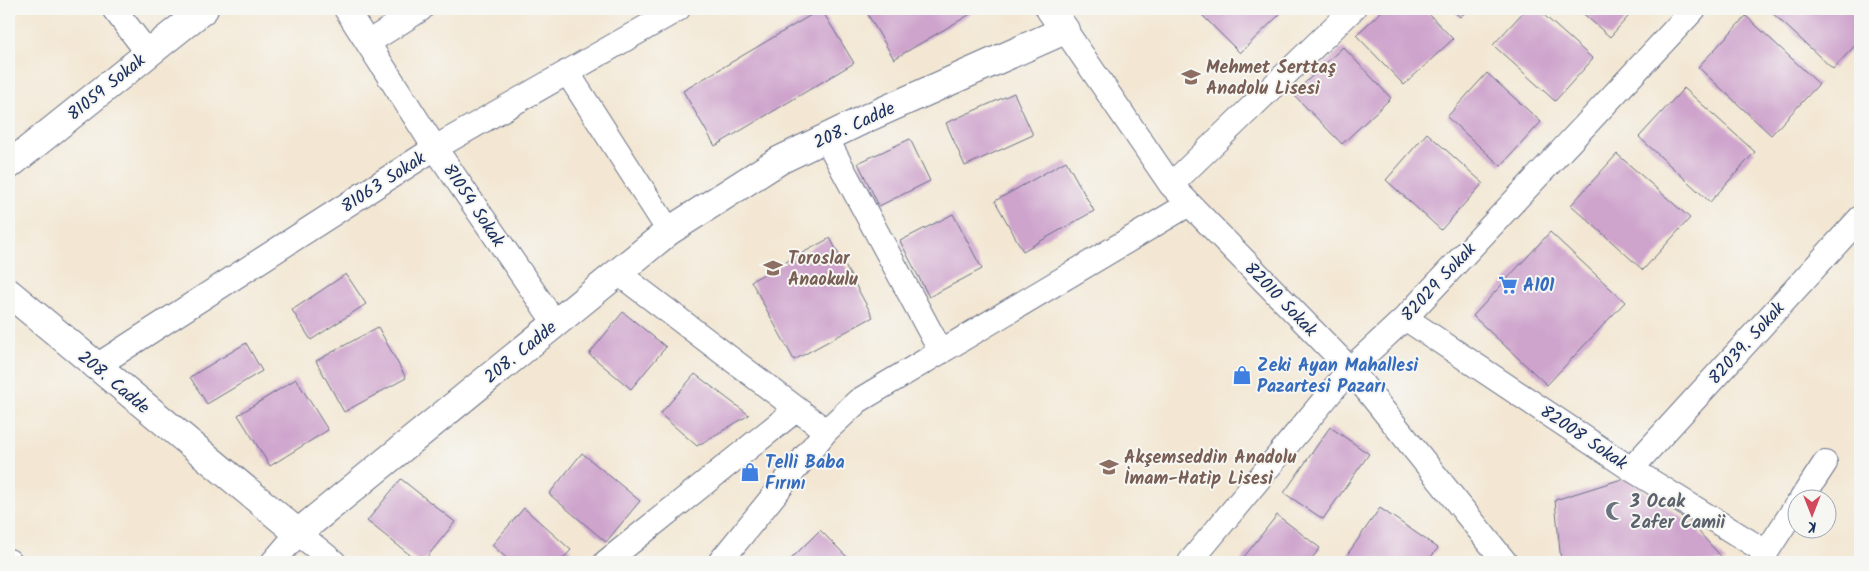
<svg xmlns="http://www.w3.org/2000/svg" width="1869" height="571" font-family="Kalam,sans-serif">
<rect width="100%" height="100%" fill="#f6f6f2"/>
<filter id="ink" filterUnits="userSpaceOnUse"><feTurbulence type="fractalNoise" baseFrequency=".02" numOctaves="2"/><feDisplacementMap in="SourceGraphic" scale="10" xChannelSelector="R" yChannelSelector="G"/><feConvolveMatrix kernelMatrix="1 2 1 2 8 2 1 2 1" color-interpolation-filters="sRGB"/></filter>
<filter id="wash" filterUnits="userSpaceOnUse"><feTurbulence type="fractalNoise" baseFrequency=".0096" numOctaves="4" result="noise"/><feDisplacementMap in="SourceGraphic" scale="20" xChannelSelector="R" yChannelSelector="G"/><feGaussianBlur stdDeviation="1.12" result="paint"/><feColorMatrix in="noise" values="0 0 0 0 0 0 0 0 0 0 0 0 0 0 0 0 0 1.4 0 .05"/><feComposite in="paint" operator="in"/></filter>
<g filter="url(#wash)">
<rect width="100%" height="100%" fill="#f3e7d3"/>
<g id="blocks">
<path fill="#cea3cc" d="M821 9 854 63 715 146 683 91Z
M878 9H979L894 59 868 15Z
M1196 9H1279L1282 12 1240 53Z
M1384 9H1424L1453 39 1404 85 1356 35Z
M1451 9H1469L1460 17Z
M1526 9H1537L1593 59 1555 101 1493 45Z
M1578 9H1635L1610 37Z
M1768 9H1860V40L1833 69Z
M1746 16 1819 84 1771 135 1698 67Z
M1343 47 1391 98 1342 144 1293 94Z
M1487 73 1541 122 1501 166 1447 117Z
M1684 88 1755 152 1710 202 1639 137Z
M1014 93 1033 135 965 166 946 123Z
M1427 133 1483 183 1441 230 1386 180Z
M910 139 930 181 879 206 858 163Z
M1617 154 1690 218 1643 270 1571 205Z
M1066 161 1094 211 1023 251 995 201Z
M953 214 982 269 929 297 900 241Z
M1550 232 1625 302 1547 385 1473 316Z
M830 238 873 317 794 360 751 281Z
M346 274 366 304 311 340 292 310Z
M623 312 666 347 631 389 589 354Z
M378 327 406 378 344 412 316 361Z
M246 343 262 371 207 404 190 377Z
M695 374 749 415 697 446 660 414Z
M296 379 328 430 270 466 238 415Z
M1330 427 1369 454 1323 519 1284 493Z
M582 453 640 501 606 542 549 494Z
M1625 478 1691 523 1726 562H1561L1555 500Z
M401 479 455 522 423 562H419L367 521Z
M524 508 571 550 560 562H511L492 545Z
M1380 508 1438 548 1427 562H1342Z
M1277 515 1320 548 1309 562H1240Z
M820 530 852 562H788Z"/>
</g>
</g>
<g filter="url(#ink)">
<use href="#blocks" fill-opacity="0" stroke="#676f87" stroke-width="1"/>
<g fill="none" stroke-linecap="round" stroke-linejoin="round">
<g stroke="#676f87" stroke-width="26">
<path id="minor" d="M114 9 148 53
M346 9 435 148 555 323
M1065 30 1171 185 1350 369 1505 562
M369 42 421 9
M567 72 669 231
M826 138 941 352
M1171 185 1353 9
M618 273 826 431
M1405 318 1631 469 1766 552
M95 367 435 148 678 9
M1631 469 1860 218
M1802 498 1825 463
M9 561 10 562
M273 562 298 533 334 562
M606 562 797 409
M720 562 826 431 858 401 1189 204
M1190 562 1350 369 1405 318 1694 9
M1760 562 1796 506"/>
</g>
<g stroke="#676f87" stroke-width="30">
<path id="tertiary" d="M9 165 204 9
M9 293 298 533 669 231 780 160 867 118 1065 30 1050 9"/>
</g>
<use href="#minor" stroke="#fff" stroke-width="24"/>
<use href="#tertiary" stroke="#fff" stroke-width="28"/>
</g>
</g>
<defs>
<g id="school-bare" transform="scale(1.5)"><path d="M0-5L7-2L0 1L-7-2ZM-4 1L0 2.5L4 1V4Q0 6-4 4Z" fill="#8d6e63" stroke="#f6f6f2" stroke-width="2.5" paint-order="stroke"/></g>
<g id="supermarket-bare" transform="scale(1.5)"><path d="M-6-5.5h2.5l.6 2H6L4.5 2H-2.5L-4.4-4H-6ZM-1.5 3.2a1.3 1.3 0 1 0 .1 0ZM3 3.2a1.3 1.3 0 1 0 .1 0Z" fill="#3f7fe0" stroke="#f6f6f2" stroke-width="2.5" paint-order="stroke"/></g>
<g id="shop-bare" transform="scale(1.5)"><path d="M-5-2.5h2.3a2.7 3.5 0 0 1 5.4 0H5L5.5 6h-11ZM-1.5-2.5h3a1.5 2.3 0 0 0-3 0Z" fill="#3f7fe0" stroke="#f6f6f2" stroke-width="2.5" paint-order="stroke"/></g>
<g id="mosque-bare" transform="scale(1.5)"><path d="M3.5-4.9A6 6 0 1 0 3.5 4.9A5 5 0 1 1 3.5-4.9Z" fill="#6b7280" stroke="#f6f6f2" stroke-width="2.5" paint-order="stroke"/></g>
</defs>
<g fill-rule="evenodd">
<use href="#school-bare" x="1191" y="77"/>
<use href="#school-bare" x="773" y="268"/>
<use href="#supermarket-bare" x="1508" y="285"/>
<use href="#shop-bare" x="1242" y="375"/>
<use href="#school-bare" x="1109" y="467"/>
<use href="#shop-bare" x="750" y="472"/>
<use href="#mosque-bare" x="1615" y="511"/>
</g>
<g text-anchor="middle" stroke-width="4" stroke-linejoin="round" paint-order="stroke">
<g font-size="18" font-weight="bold" fill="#785e54" stroke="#f6f6f2" text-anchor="start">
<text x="1206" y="73">Mehmet Serttaş<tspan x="1206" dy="21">Anadolu Lisesi</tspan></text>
<text x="788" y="264">Toroslar<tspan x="788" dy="21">Anaokulu</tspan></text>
<text x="1124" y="463">Akşemseddin Anadolu<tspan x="1124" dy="21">İmam-Hatip Lisesi</tspan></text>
</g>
<g font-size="18" fill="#1b2f5e" stroke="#f6f6f2">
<text transform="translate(106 87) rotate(-39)" y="6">81059 Sokak</text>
<text transform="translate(854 125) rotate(-25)" y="6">208. Cadde</text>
<text transform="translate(383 182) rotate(-33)" y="6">81063 Sokak</text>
<text transform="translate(474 205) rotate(56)" y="6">81054 Sokak</text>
<text transform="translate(1438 282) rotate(-47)" y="6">82029 Sokak</text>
<text transform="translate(1281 299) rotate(46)" y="6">82010 Sokak</text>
<text transform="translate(1746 343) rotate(-48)" y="6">82039. Sokak</text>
<text transform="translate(520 352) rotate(-39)" y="6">208. Cadde</text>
<text transform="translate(114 382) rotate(40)" y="6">208. Cadde</text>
<text transform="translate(1584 437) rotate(34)" y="6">82008 Sokak</text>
</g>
<g font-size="18" font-weight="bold" fill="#366cbe" stroke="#f6f6f2" text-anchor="start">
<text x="1523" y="291">A101</text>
<text x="1257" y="371">Zeki Ayan Mahallesi<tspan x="1257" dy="21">Pazartesi Pazarı</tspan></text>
<text x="765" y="468">Telli Baba<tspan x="765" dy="21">Fırını</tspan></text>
</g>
<g font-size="18" font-weight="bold" fill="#5b616d" stroke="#f6f6f2" text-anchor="start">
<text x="1630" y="507">3 Ocak<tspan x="1630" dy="21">Zafer Camii</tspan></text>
</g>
</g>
<rect width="1869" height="571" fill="none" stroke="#f6f6f2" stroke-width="30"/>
<g transform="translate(1812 514) rotate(180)"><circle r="24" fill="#f6f6f2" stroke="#9ea6b7"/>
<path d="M0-4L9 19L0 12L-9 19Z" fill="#d1495b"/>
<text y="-8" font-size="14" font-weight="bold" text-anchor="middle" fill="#1b2f5e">K</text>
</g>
</svg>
